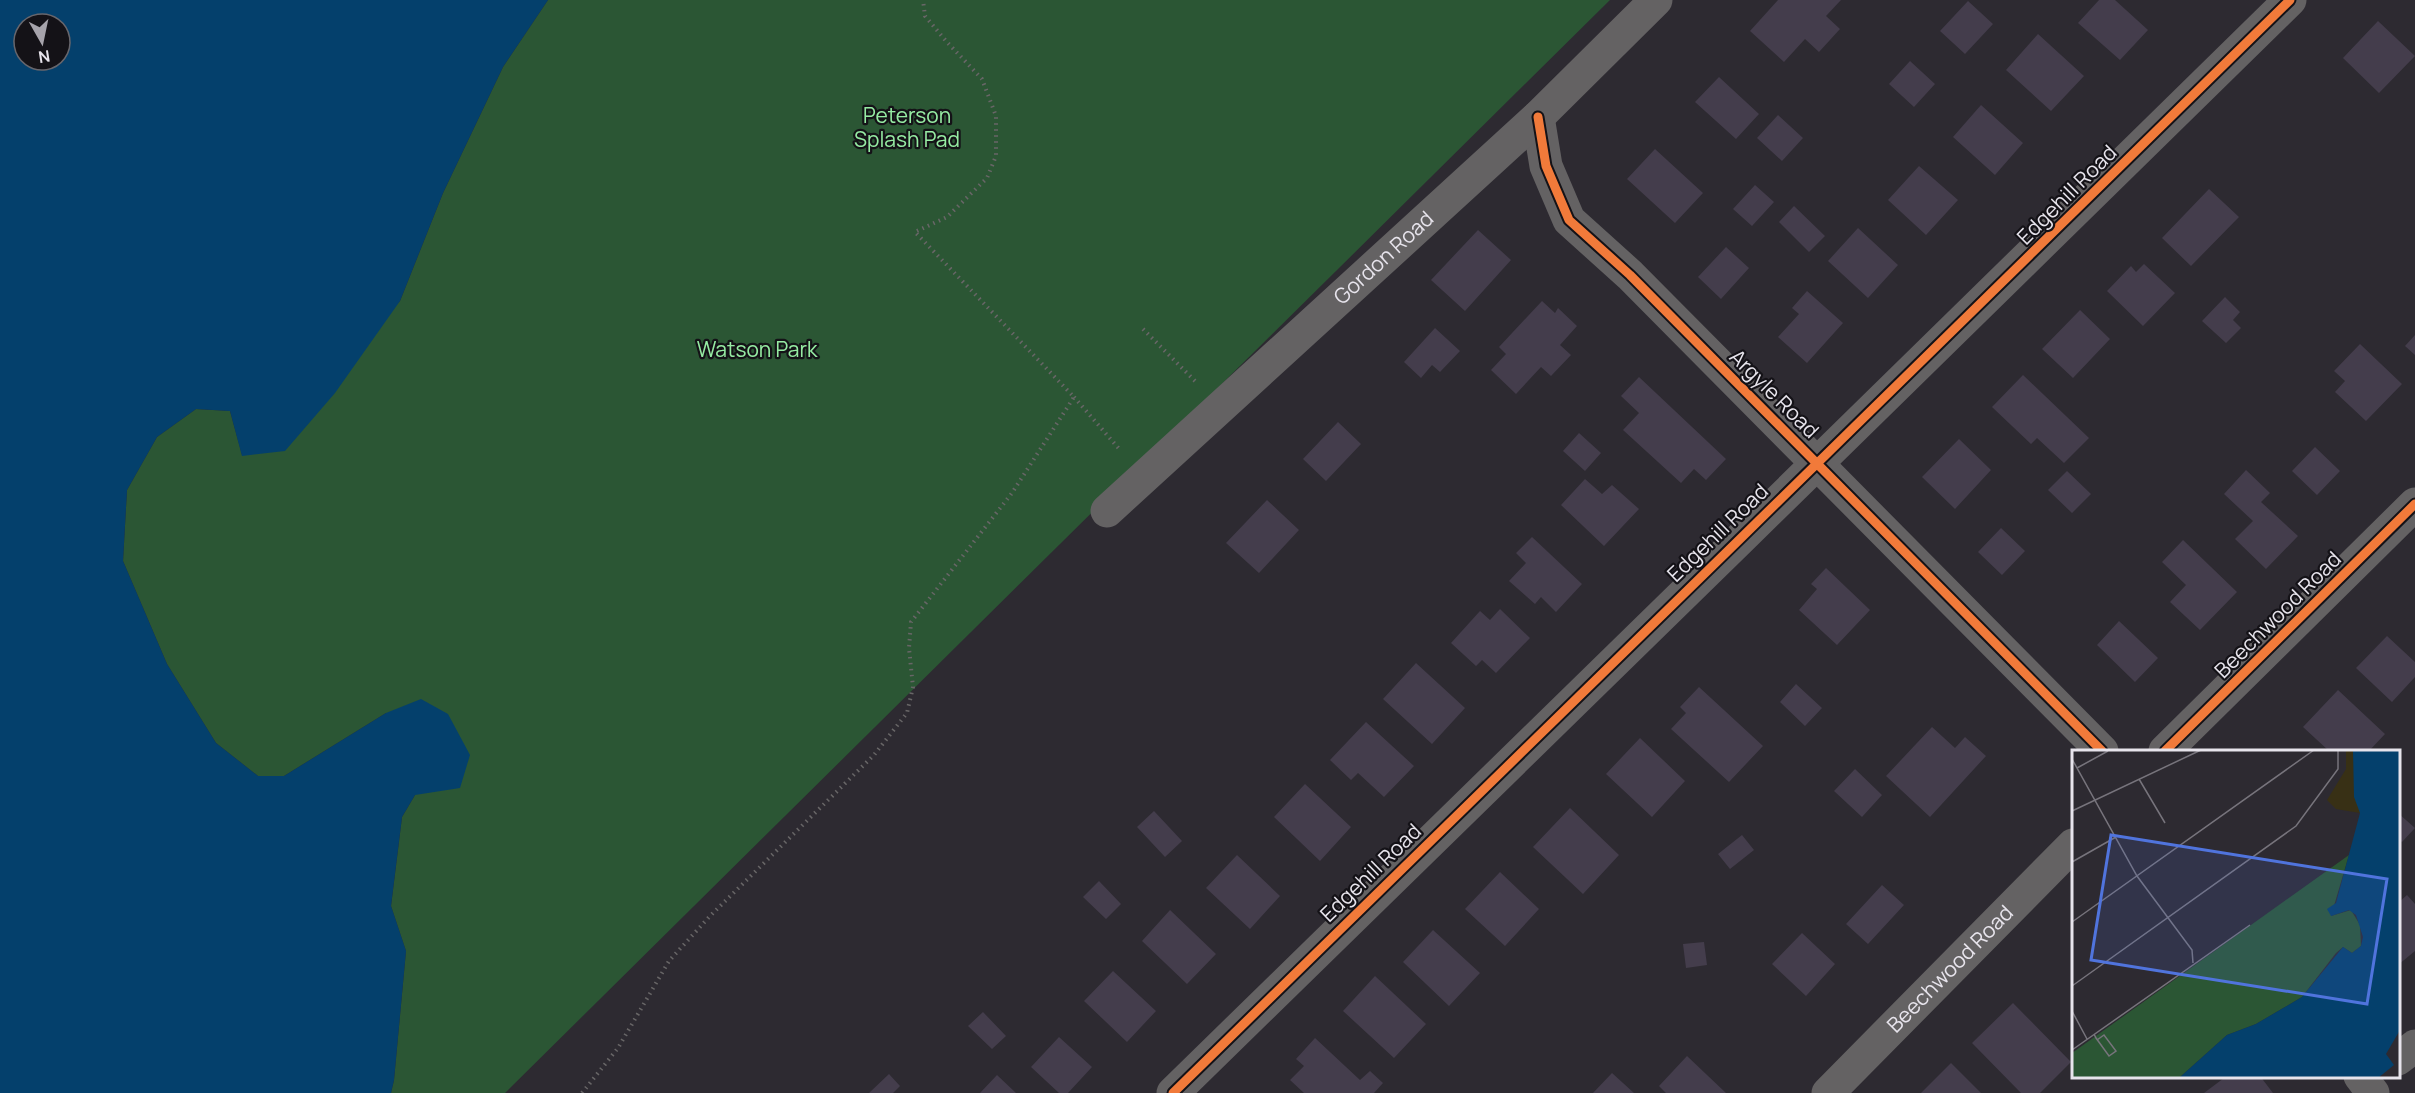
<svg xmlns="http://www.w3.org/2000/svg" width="2415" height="1093" font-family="Manrope,sans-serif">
<rect width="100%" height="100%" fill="#2d2a31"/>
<path fill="#2b5634" d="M548 0H1610L505 1093H391L394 1080 406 951 391 906 402 817 415 795 386 713 284 776H258L216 743 167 664 123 561 127 490 157 437 196 409 230 411 242 455 400 301 443 193 503 67Z"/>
<path fill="#04406c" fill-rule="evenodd" d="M0 0H548L503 67 443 193 400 301 335 393 285 451 242 456 230 411 196 409 157 437 127 490 123 561 167 664 216 743 258 776H284L386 713 421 699 448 714 470 755 460 788 415 795 402 817 391 906 406 951 394 1080 391 1093H0ZM24 24H60V60H24Z"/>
<path fill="#443d4c" d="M1778 0H1841L1826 16 1840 29 1819 52 1805 39 1784 62 1750 31Z
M2099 0H2115L2148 30 2120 60 2078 23Z
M1968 1 1993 24 1965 54 1940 31Z
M2378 21 2415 56 2379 93 2343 58Z
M2038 34 2084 76 2051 111 2006 70Z
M1910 61 1935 84 1914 107 1889 84Z
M1719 77 1759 114 1736 139 1695 102Z
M1981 105 2023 143 1995 175 1953 137Z
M1778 115 1803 138 1782 161 1757 138Z
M1655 149 1703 193 1675 223 1627 179Z
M1919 166 1958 200 1926 235 1888 200Z
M1755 185 1774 202 1752 226 1733 209Z
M2209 189 2239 217 2191 266 2162 238Z
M1794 206 1825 236 1809 252 1779 222Z
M1858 228 1898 265 1868 298 1828 261Z
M1478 230 1511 260 1465 311 1431 280Z
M1726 247 1749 268 1721 299 1698 277Z
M2144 264 2175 293 2143 326 2107 291 2131 266 2136 272Z
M1807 291 1843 323 1807 363 1778 337 1799 314 1792 308Z
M2225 297 2240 312 2233 320 2241 328 2226 343 2202 321Z
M1542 301 1555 313 1558 308 1577 326 1560 345 1571 355 1551 376 1541 367 1516 394 1491 370 1506 354 1499 347Z
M2080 310 2110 339 2073 378 2042 349Z
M1435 328 1460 351 1440 372 1432 365 1421 378 1404 362Z
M2415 335V355L2405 346Z
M2360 344 2402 384 2366 421 2335 392 2345 381 2334 371Z
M2023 375 2089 438 2064 463 2037 438 2031 444 1992 407Z
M1639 377 1726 459 1706 480 1694 469 1681 483 1623 430 1639 413 1621 396Z
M1338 422 1361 444 1326 481 1303 459Z
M1579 433 1601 453 1585 471 1563 451Z
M1959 439 1991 470 1955 509 1922 477Z
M2315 447 2340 471 2317 495 2292 471Z
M2246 470 2270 493 2261 502 2298 536 2266 569 2235 539 2253 521 2224 494Z
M2067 471 2091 494 2072 513 2048 490Z
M1585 479 1602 494 1612 485 1639 509 1604 546 1561 505Z
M1267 500 1299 530 1259 573 1226 543Z
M2001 528 2025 551 2002 575 1978 552Z
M1532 537 1582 584 1556 612 1541 597 1535 604 1509 581 1526 563 1516 553Z
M2183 540 2237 592 2200 630 2170 602 2186 585 2162 562Z
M1826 568 1870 610 1837 645 1799 610 1817 589 1811 584Z
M1500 609 1530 638 1496 673 1482 660 1476 666 1451 643 1480 611 1490 620Z
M2119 621 2158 658 2135 682 2097 645Z
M2387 636 2415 662V677L2392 702 2356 668Z
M1416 663 1465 708 1432 744 1383 699Z
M1796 684 1822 708 1805 726 1780 702Z
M1699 687 1763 746 1729 782 1671 729 1686 713 1680 707Z
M2338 690 2385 734 2369 751H2329L2303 727Z
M1366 722 1414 766 1384 797 1358 773 1351 780 1330 760Z
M1932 727 1955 748 1965 737 1986 756 1930 817 1886 776Z
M1640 738 1685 781 1652 817 1606 774Z
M1855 769 1882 795 1862 817 1834 791Z
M1305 784 1351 827 1320 861 1274 817Z
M1570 808 1619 855 1583 894 1533 847Z
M1154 811 1182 841 1165 857 1137 827Z
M2398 813 2415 828 2402 842 2398 839Z
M1742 835 1754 850 1730 869 1718 854Z
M1237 855 1280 896 1250 929 1206 888Z
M1500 872 1539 909 1505 946 1465 909Z
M1099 881 1121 904 1106 919 1083 897Z
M1882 885 1904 905 1868 944 1846 924Z
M2407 895 2415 904V951L2398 965V903Z
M1170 910 1216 954 1187 984 1142 941Z
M1433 930 1480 973 1449 1006 1403 962Z
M1802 933 1835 964 1806 996 1772 964Z
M1704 942 1707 965 1686 968 1683 944Z
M1113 971 1156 1011 1127 1042 1084 1001Z
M1375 976 1426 1024 1394 1058 1343 1011Z
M2013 1003 2071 1062 2040 1093H2021L1972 1043Z
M983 1012 1006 1036 992 1049 968 1026Z
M1059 1037 1092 1067 1068 1093H1059L1031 1067Z
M1315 1038 1360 1080 1370 1071 1383 1083 1374 1093H1304L1290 1080 1304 1066 1296 1059Z
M1687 1056 1726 1093H1666L1659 1086Z
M1951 1063 1981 1093H1921Z
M1612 1073 1634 1093H1593Z
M889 1074 900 1086 893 1093H869Z
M997 1075 1016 1093H980Z
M2223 1076H2260L2273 1093H2204L2224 1078Z"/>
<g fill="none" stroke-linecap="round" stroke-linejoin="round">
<path stroke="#686667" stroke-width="4" stroke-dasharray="1.5 4.5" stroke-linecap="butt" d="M1143 329 1195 381
M1074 397 1121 451
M582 1093 618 1048 669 961 710 916 874 755 907 713 913 687 909 648 911 622 1012 493 1074 397 915 232 947 217 987 178 996 156V116L982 79 946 41 925 16 923 0"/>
<g stroke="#646263" stroke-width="33">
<path d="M1538 117 1546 166 1569 220 1630 275 2102 751"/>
<path id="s1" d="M1107 511 1538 117 1656 0"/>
<path d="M2165 751 2415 504"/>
<path d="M2398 1059 2415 1046"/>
<path d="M2360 1076 2373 1093"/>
<path d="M1173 1093C1545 728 1919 366 2290 0"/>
<path id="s2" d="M1828 1093 2073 845"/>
</g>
<g stroke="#141217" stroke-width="13">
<path id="cycleway" d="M1538 117 1546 166 1569 220 1630 275 2102 751
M2165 751 2415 504
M1173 1093C1545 728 1919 366 2290 0"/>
</g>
<use href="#cycleway" stroke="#f17a3a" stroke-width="9"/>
</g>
<g text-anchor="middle" stroke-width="4.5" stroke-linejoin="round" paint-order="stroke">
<g font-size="21" fill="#96eca3" stroke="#141217">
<text x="907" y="123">Peterson<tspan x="907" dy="24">Splash Pad</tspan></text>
<text x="757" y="357">Watson Park</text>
</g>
<g font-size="21" fill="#e7e4ec" stroke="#141217">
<text transform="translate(2067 195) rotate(-45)" y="7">Edgehill Road</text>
<text dy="7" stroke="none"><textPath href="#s1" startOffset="375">Gordon Road</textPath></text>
<text transform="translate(1774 394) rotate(45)" y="7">Argyle Road</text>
<text transform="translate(1718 533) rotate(-44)" y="7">Edgehill Road</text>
<text transform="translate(2278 615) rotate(-45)" y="7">Beechwood Road</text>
<text transform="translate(1371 873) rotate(-44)" y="7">Edgehill Road</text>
<text dy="7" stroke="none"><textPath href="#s2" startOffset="174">Beechwood Road</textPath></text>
</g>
</g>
<g transform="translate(2072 750)">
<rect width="328" height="328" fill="#2d2a31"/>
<path d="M277 105 259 166 279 160 288 175 289 196 280 203 271 197 264 203 230 247 184 274 155 285 107 328H0V303Z" fill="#2b5634"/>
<path d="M274 0H281L288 63 264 59 255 50 274 19Z" fill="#383015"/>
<path d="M281 0H328V280L314 304 322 315 306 328H107L155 285 184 274 230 247 271 197 280 203 289 196 291 187 284 165 277 160 259 166 255 159 264 153 288 63 282 47Z" fill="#04406c"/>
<path fill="none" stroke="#77747c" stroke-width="1.5" d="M0 9 65 126 120 200 121 213M5 18 36 1M67 29 93 73M0 61 129 0M0 112 44 87M0 172 242 0M0 236 224 76 266 19V0M0 261 15 289M22 284 24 288 37 306 44 301 32 285 25 290M0 300 178 175"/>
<path fill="#5074dd" fill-opacity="0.15" stroke="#5074dd" stroke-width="3" d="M39 85 315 129 295 254 19 210Z"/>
<rect width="328" height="328" fill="none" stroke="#e7e4ec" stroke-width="3"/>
</g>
<g transform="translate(42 42) rotate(171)"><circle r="28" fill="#141217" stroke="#68666c" stroke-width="1.5"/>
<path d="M0-4.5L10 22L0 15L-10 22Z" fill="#a6a3ab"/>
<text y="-9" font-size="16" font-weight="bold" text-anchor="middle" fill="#e7e4ec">N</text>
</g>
</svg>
